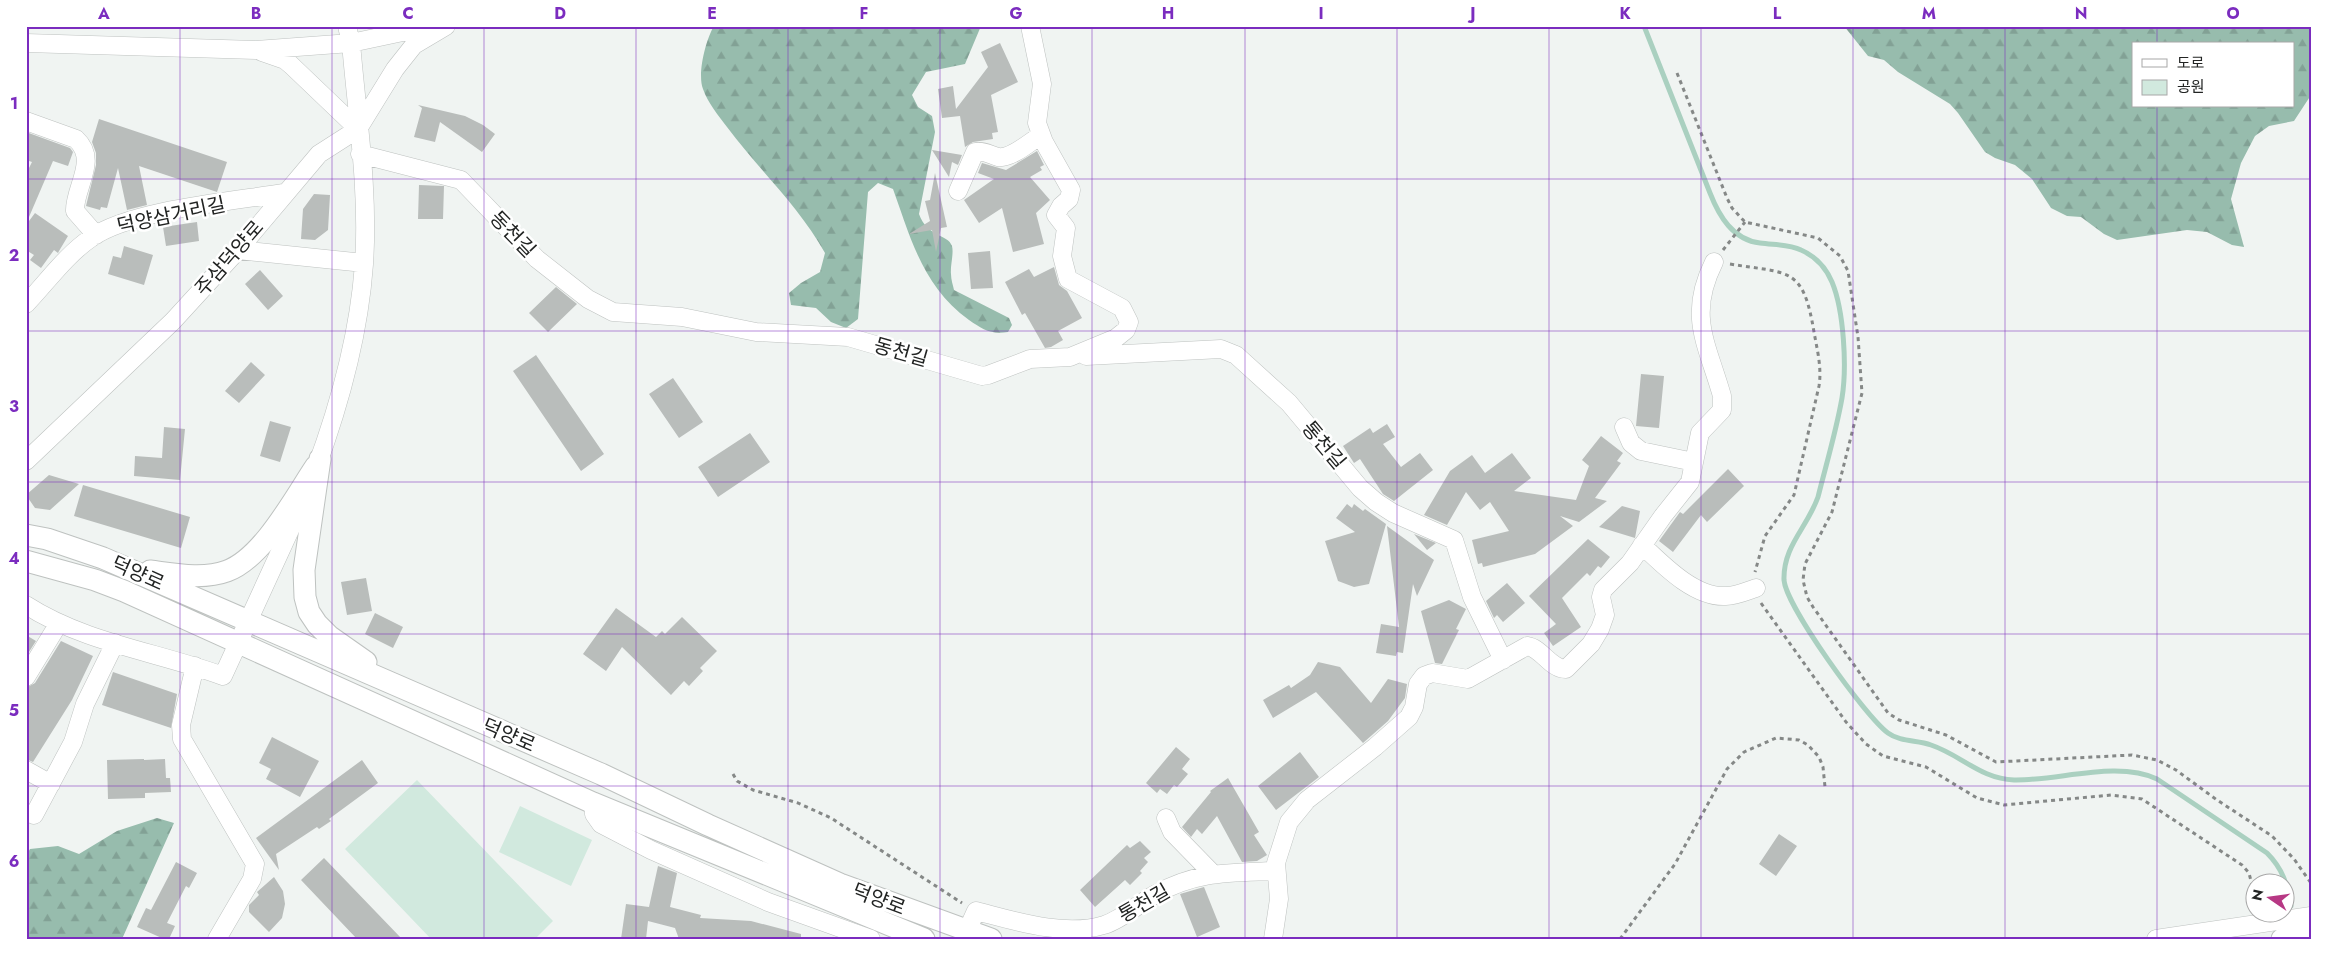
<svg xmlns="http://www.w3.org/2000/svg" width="2337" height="965" font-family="Jost,'Noto Sans KR',sans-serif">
<defs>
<pattern id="forest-firs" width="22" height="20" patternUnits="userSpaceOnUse" patternTransform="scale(1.25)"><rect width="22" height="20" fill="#97bcad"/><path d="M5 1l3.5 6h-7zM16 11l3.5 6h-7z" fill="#82a195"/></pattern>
</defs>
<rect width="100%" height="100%" fill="#f0f4f2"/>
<path fill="#d1e9de" d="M417 780 553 921 535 939H431L345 849Z
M520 806 592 840 571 886 499 852Z"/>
<path fill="url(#forest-firs)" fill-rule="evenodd" d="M714 26H981L965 64 926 72 912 95 918 107 932 116 935 132 919 214C927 237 948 234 952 246 954 254 950 266 951 274 951 280 953 285 954 290L1009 318 1012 325 1008 332C991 335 982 329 969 320 923 287 911 239 893 189L878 183 868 192 858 319 846 328 831 322 816 308 791 305 789 293 801 283 820 272 825 253C799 206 759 170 727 127 718 115 708 103 703 89 697 74 706 39 714 26Z
M1844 26H2311V95L2294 121 2269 126 2255 136 2241 163 2231 199 2244 247 2232 245 2207 232 2187 230 2117 240 2104 234 2081 217 2067 216 2051 208 2032 179 2015 165 1995 158 1985 152 1958 113 1950 104 1898 72 1884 60 1868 56ZM2133 44H2293V106H2133Z
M157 818 174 823 122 939H26V856L30 849 58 846 79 854 117 831Z"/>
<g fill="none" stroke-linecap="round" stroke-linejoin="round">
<path stroke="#aad0c0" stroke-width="5" d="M1644 26 1710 193C1719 216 1733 240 1760 243 1774 245 1789 244 1801 250 1815 256 1826 268 1832 282 1844 311 1847 367 1842 398 1836 432 1826 465 1818 497 1807 528 1783 546 1784 580 1786 606 1865 716 1888 733 1900 742 1917 740 1931 745 1961 755 1981 779 2014 780 2058 781 2117 760 2157 779L2267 853C2283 869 2287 884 2291 906"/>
</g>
<path fill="#b9bdbb" d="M1000 43 1018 82 991 95 998 132 992 133 993 139 973 142 965 147 960 116 942 118 938 89 953 86 956 109 988 67 981 52Z
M418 105 465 116 483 125 495 134 482 152 440 122 435 142 414 137 422 108Z
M99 119 227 162 217 192 139 166 147 205 127 210 118 168 107 208 101 207 100 210 86 206 96 165V153L92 142Z
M26 132 70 148 73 152 68 166 53 161 26 224V174L32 162 26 160Z
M932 150 962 155 958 165 952 162 949 177Z
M1037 151 1044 165 1040 167 1042 170 1030 177 1050 200 1036 213 1044 244 1013 252 1002 208 979 223 964 200 994 179 978 173 982 163 1006 170Z
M935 173 947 227 941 228 936 252 932 230 909 234 930 221 925 201 930 200Z
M419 185 444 186 443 219H418Z
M314 194 330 195 328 230 315 240 301 239 303 209Z
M35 213 68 236 59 251 58 253 54 250 41 268 30 260 34 255 26 250V225Z
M197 222 199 241 166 246 163 227Z
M124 246 153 255 144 285 108 274 113 256 121 258Z
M990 251 993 288 971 289 968 253Z
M1054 267 1059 285 1067 291 1082 318 1058 331 1063 340 1051 347 1045 348 1025 313 1022 315 1005 282 1029 269 1034 277Z
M260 270 283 296 268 310 245 284Z
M556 287 577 304 548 332 529 313Z
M536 355 604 454 581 471 513 371Z
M251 362 265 375 239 403 225 391Z
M1641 374 1664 376 1659 428 1636 426Z
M673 378 703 422 679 438 649 394Z
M270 421 291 427 280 462 260 456Z
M1387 424 1395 437 1383 444 1401 467 1420 453 1433 470 1394 501 1383 494 1360 459 1354 463 1343 446 1370 428 1373 433Z
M164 427 185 429 180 480 134 476 135 456 162 458Z
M750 433 770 462 718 497 698 467Z
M1601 436 1623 453 1617 461 1621 463 1595 498 1607 501 1579 522 1560 516 1573 526 1535 554 1483 567 1482 563 1478 564 1472 540 1509 531 1490 502 1480 510 1466 492 1447 525 1424 515 1450 471 1472 455 1485 473 1512 453 1531 478 1514 491 1576 500 1589 466 1582 460Z
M1728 469 1744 486 1707 522 1701 515 1673 552 1659 541 1680 512 1683 514Z
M49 475 79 484 50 510 35 508 26 495Z
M83 485 190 517 181 548 74 516Z
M1347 504 1352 508 1354 504 1363 511 1365 509 1386 524 1369 584 1354 587 1338 581 1325 541 1355 532 1336 518Z
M1622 506 1640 511 1635 538 1599 527Z
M1387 526 1434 560 1417 596 1413 584 1403 653 1397 652 1396 656 1376 653 1381 624 1399 627Z
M1414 534 1436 543 1427 550Z
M1588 539 1610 557 1601 568 1598 566 1590 576 1587 573 1562 598 1581 627 1553 646 1544 633 1556 624 1529 596Z
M366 578 372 611 347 615 341 582Z
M1507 583 1525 603 1503 622 1497 615 1494 618 1486 601Z
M1449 600 1466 609 1456 629 1459 630 1442 664 1435 663 1421 611Z
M616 608 656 637 662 631 665 634 682 617 717 651 700 668 703 671 689 686 684 681 671 695 622 647 606 671 583 654Z
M375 613 403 627 393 648 365 634Z
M26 635 36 641 27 655 26 654Z
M61 641 93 656 72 700 33 762 26 759V688L35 683Z
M1318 662 1340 667 1371 703 1388 679 1407 684 1405 698 1388 721 1363 743 1316 692 1273 718 1263 700 1289 685 1291 688 1310 675Z
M113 672 177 694 171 728 102 705Z
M272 737 319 761 300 797 266 779 271 769 259 763Z
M1176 747 1190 759 1182 769 1188 774 1177 787 1174 785 1167 794 1160 789 1157 793 1146 783Z
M1300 752 1319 777 1276 810 1258 786Z
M144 759V760L165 759 166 778H170L171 792 145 793V798L108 799 107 760Z
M362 760 378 783 329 819 331 821 319 829 317 827 276 854 279 870 256 838Z
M1228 778 1259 832 1254 835 1267 855 1257 861 1242 862 1217 816 1202 834 1197 829 1191 837 1182 827 1211 792 1210 791Z
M1779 834 1797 846 1776 876 1759 864Z
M1140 841 1151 852 1144 858 1148 862 1140 871 1142 873 1130 885 1125 880 1095 907 1080 890 1127 845 1130 848Z
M324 858 402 939H357L301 880Z
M176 862 197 873 189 888 186 886 167 923 175 926 169 939H164L137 927 146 908 151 910Z
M658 866 677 873 670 907 701 915 700 918 751 921 801 934V939H679L675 928 648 921 646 939H621L626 904 649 907Z
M274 877 283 891 285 904 282 918 269 932 249 912V905L259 895 257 892Z
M1204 887 1220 927 1197 937 1180 894Z"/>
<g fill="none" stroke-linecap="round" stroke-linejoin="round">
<g stroke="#bec2c0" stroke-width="19">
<path id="minor" d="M26 43 256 50 351 43 431 26
M262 52 285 60 291 65 358 129
M26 121 76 139C99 160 74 188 75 211L96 235
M360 154 461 180 537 259 588 299 613 312 682 317 756 332 848 337 982 376 988 375 1030 359 1070 357 1116 338 1126 330 1129 322 1122 308 1068 279 1062 256 1066 228 1056 215 1061 206 1069 199 1071 190 1044 142 1037 123 1042 84 1030 26
M958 191 975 152C984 150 990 155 998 157 1011 159 1030 142 1041 135
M238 250 364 263
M26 304C47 282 66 255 91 238 130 210 234 201 284 193
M1086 356 1221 349 1236 355 1289 403 1360 488 1376 502 1393 513 1454 540 1472 597 1503 660
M1624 427 1631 443 1641 451 1694 462
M26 461 173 321 238 250 319 154 358 129 395 69 414 45 446 26
M315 471C340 404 359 335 364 264 369 191 357 115 351 43L347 26
M1642 545C1663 565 1695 598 1726 596 1736 596 1747 591 1756 588
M26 605C85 643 158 652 223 676L306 495
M195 666 181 725 182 739 255 864 252 879 217 939
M26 677 59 623
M26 770 51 784
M593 803 594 814 601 824 651 850 768 902 871 939
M34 815 73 742 85 704 115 643
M1166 818 1172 832 1213 874
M967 931 976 911C1015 921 1064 937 1104 925 1123 919 1139 903 1156 894 1197 871 1230 873 1275 871
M1273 939 1279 899 1276 863 1289 822 1307 800 1375 747 1409 717 1414 707 1418 684 1424 676 1432 673 1468 679 1527 646C1542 648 1550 669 1566 669L1591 644 1600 629 1605 615 1601 597 1603 590 1630 563 1663 516 1690 482 1700 433 1722 410V396C1707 343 1687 316 1714 262
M2156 939 2311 916"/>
</g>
<g stroke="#bec2c0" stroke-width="23">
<path id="major" d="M320 459 304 570 305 597 309 612 317 624 329 636 366 662
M26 535 47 539 103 558 601 774 708 825 840 884 991 939
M26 561 95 580 124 591 593 803 924 939
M150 571C174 574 203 580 227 571 263 558 295 497 316 466
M2282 939 2311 934"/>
</g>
<path stroke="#858887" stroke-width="3" stroke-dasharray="4 4" stroke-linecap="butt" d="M1677 73 1727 198 1732 208 1745 222 1818 238 1840 256 1848 271 1858 337 1862 393 1832 512 1805 564 1803 580 1807 597 1813 607 1888 713 1899 720 1946 735 1996 762 2132 755 2157 760 2176 770 2217 800 2272 836 2294 859 2311 883
M1723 250 1745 222
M1730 264C1790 274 1803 266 1814 332 1817 349 1822 368 1819 386L1794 495 1765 536 1755 572
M1761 603 1846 722 1866 744 1883 756 1926 767 1977 798 2004 805 2111 795 2142 799 2242 865 2249 873 2254 893
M733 774 737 781 753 790 798 803 831 818 962 903
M1620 939 1675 864 1727 769 1744 752 1776 738 1799 740 1808 745 1819 757 1823 767 1825 787"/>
<use href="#minor" stroke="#fff" stroke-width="18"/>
<use href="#major" stroke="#fff" stroke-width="21"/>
</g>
<path fill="none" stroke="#7b2cbf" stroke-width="1" stroke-opacity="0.55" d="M180 26V939M332 26V939M484 26V939M636 26V939M788 26V939M940 26V939M1092 26V939M1245 26V939M1397 26V939M1549 26V939M1701 26V939M1853 26V939M2005 26V939M2157 26V44M2157 106V939M26 179H2311M26 331H2311M26 482H2311M26 634H2311M26 786H2311"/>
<g text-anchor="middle" stroke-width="5" stroke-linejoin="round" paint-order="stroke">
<g font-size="20" fill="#222423" stroke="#fff">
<text transform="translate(171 215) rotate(-12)" y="7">덕양삼거리길</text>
<text transform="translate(513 234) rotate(46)" y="7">동천길</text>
<text transform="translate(229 258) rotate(-49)" y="7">주삼덕양로</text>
<text transform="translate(901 352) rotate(16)" y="7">동천길</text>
<text transform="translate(1324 445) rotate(50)" y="7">통천길</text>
<text transform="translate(138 573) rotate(24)" y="7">덕양로</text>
<text transform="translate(509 735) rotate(23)" y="7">덕양로</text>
<text transform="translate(879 899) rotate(21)" y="7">덕양로</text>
<text transform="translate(1144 903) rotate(-30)" y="7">통천길</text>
</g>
</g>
<rect width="2337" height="965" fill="none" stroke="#ffffff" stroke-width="55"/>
<rect x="2132" y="42" width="162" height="65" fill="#ffffff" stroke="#a7a7a7"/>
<rect x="2142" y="59" width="25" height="8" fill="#ffffff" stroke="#a7a7a7"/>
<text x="2177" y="68" font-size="15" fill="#222423">도로</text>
<rect x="2142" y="80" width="25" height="15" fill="#d1e9de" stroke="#a7a7a7"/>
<text x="2177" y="92" font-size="15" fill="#222423">공원</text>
<g transform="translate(2270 898) rotate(283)"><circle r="24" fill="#ffffff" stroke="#a7a7a7"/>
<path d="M0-4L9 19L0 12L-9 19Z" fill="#b73884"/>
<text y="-8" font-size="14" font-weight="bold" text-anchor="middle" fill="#222423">N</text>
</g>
<rect x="28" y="28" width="2282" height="910" fill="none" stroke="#7b2cbf" stroke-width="2"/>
<g font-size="16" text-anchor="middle" font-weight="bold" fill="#7b2cbf">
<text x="104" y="19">A</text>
<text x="256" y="19">B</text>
<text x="408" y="19">C</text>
<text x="560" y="19">D</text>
<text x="712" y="19">E</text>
<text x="864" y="19">F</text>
<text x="1016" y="19">G</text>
<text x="1168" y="19">H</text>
<text x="1321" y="19">I</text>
<text x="1473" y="19">J</text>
<text x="1625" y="19">K</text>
<text x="1777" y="19">L</text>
<text x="1929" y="19">M</text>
<text x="2081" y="19">N</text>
<text x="2233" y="19">O</text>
<text x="14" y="109">1</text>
<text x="14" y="261">2</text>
<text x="14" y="412">3</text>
<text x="14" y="564">4</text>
<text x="14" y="716">5</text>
<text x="14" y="867">6</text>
</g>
</svg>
